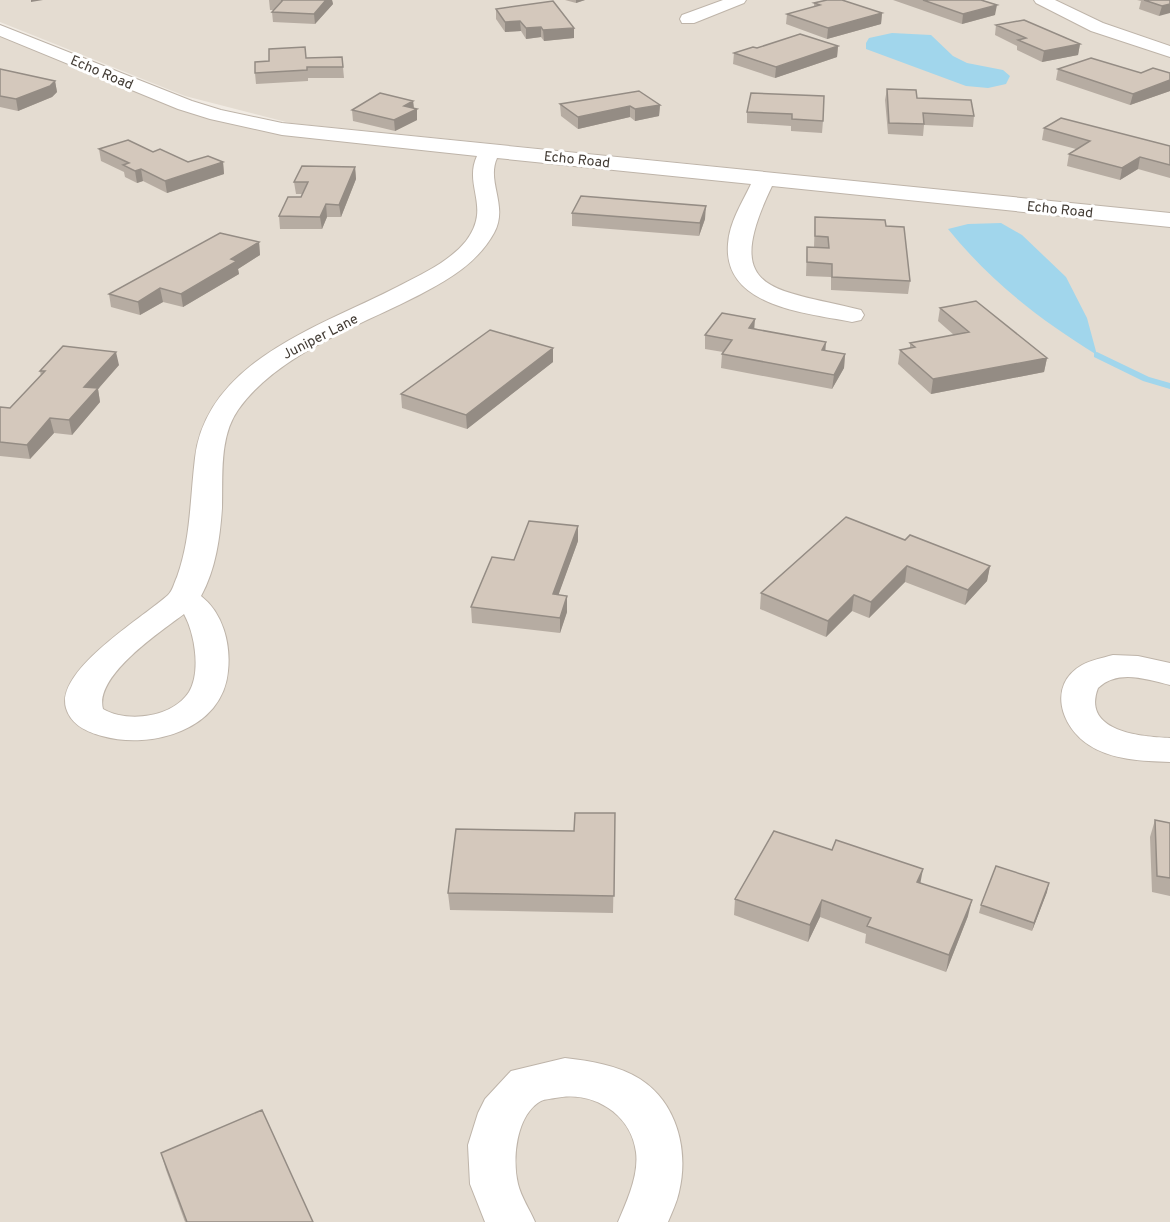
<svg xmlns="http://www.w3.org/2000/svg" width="1170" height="1222" font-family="Overpass,sans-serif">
<rect width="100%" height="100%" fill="#f1ebe3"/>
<path fill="#e4dcd1" d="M0 0H1170V216L696 164 290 123 185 96 0 22Z
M0 36 232 122 695 176 1170 226V1222H0Z"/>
<path fill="#a1d6ec" d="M892 33 931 35 953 56 967 63 1003 70 1010 76 1006 84 988 88 966 86 866 49V43L869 38Z
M1001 223 1022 235 1066 277 1087 318 1097 355C1038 318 993 284 948 229L968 224Z"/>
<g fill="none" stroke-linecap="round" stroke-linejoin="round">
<path fill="#a1d6ec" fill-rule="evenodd" d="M1097 352 1149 377 1170 383V389L1143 381 1094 357V353Z"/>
<g stroke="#beb4a9" stroke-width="2">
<path id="minor" d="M723 0H746L744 3 694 23H682L680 19 682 15Z
M1034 0H1055L1103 23 1170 46V57L1091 31 1036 3Z
M0 25 192 101 221 110 282 123 1170 213V227L772 186C720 294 773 288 861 310L864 315 861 320 852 322C807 313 723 307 728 244 729 223 742 203 751 184L497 158C486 182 509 206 494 233 478 262 450 279 421 294 362 325 278 353 238 410 219 437 223 476 222 508 220 537 216 569 201 596 223 613 231 644 228 671 223 730 151 750 102 736 87 732 71 725 66 708 55 670 144 617 168 595 173 590 174 583 177 577 191 538 190 499 195 458 207 359 325 325 401 285 424 273 450 261 466 241 492 207 463 186 477 156L282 135 210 119 178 109 0 36ZM184 614C195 634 201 672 189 692 172 718 127 723 103 709 94 676 160 632 184 614Z
M1113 655 1138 656 1170 663V685C1146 679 1118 669 1098 688 1081 732 1142 737 1170 738V762C1143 761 1111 760 1089 745 1061 727 1047 685 1082 665 1091 660 1102 658 1113 655Z
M565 1058C590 1061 618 1065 640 1079 677 1103 689 1150 679 1192 677 1202 672 1212 668 1222H618C627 1201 639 1175 636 1152 631 1113 592 1090 555 1098 551 1099 545 1099 541 1101 516 1115 512 1159 518 1184 521 1197 530 1210 535 1222H485L470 1184 468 1145 478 1113 485 1099 511 1071Z"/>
</g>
<use href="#minor" fill="#fff" fill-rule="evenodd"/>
</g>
<path fill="#b6aca2" d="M269 0H332L333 4 315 24 273 22 272 12 274 10H270Z
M565 0H585L576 3Z
M893 0H981L995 15 962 24Z
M1137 0H1170L1159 16 1139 9 1141 1Z
M814 3 882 13 881 24 827 39 786 24 787 14 814 7Z
M496 9 574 28V38L544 41 541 37 526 39 521 31 505 32 496 19Z
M996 25 1080 44 1078 55 1042 62 1017 50V46L995 35Z
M838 46 837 57 775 78 733 64 734 53 757 48Z
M342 57 344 78H308V81L256 84 255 73 307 58Z
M0 69 55 81 57 92 52 97 18 111 0 107Z
M1058 69 1170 73V91L1130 105 1056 80Z
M887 89 974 116 973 127 924 125 923 136 888 134 885 100Z
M751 93 823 121 822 133 791 131V126L747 123V112Z
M413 101 414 108 417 120 395 131 353 121 352 110Z
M560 104 660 105 659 116 635 121 630 117 578 129 561 116Z
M1044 128 1170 146V178L1138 169 1120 180 1067 166 1069 154 1076 149 1042 140Z
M99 149 153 152 188 162H223L224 174 167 193 143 181 137 183 125 177 124 172 101 161Z
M355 167 356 179 341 217H327L322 229H280L279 216 301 197 302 194H296L294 182Z
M572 213 705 219 699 236 572 226Z
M815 217 886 226 910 281 908 294 831 290V277L806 276 807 247H814Z
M259 242 260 255 238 269 239 274 183 307 163 302 140 315 111 307 109 294Z
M940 308 1047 358 1044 372 931 394 898 364 900 350 910 348V343L954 335 938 321Z
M754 328 825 351 845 354 844 368 832 389 721 368 722 354 723 352 705 349V335Z
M553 348V362L467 429 402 408 401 394Z
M119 365 98 389 100 402 72 435 54 433 30 459 0 456V407L10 408 41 376 40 371Z
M905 540 990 566 987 581 965 605 905 582 869 618 852 611 826 637 760 609 761 593Z
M578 541 558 595 567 596V612L560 633 472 623 471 607 514 560Z
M615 813 613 913 450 910 448 893 574 831Z
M1155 820 1170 823V896L1152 892 1150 837Z
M921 883 968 916 946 972 865 943 866 934 820 917 808 942 734 915 735 899Z
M1047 892 1032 931 979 913 981 905Z
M161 1153 313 1222H185L166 1170Z"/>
<path fill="#948c84" d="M31 0H43L31 2Z
M326 0H332L333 4 315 24 314 14Z
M576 0H585L576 3Z
M1170 4V13L1159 16 1162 6Z
M997 5 995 15 962 24 963 14Z
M882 13 881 24 827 39 828 28Z
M520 21 521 31 505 32V22Z
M541 27V37L526 39V28Z
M574 28V38L544 41 543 30Z
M1080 44 1078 55 1042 62 1044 51Z
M838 46 837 57 775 78 776 67Z
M1170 80V91L1130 105 1133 94Z
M55 81 57 92 52 97 18 111 16 99Z
M413 101 414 110 417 109V120L395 131 394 120 404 106Z
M660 105 659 116 635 121V109Z
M630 106V117L578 129V117Z
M1140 157 1138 169 1120 180 1122 168Z
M223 162 224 174 167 193 165 181Z
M355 167 356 179 341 217 339 205Z
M141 169 143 181 137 183 135 171Z
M326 204 327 217 322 229 320 217Z
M706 206 705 219 699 236 700 223Z
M259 242 260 255 238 269 239 274 183 307 181 294 231 259Z
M160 288 163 302 140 315 138 302Z
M755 319 754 332 749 328Z
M826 342 825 355 822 350Z
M553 348V362L467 429 466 415Z
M116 352 119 365 98 389 100 402 72 435 69 420 84 387Z
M845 354 844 368 832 389 834 375Z
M1047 358 1044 372 931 394 933 379Z
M50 418 54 433 30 459 27 445Z
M578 526V541L553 610V594Z
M907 566 905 582 869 618 871 602Z
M990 566 987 581 965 605 968 590Z
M854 595 852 611 826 637 828 621Z
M567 596V612L560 633V618Z
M923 869 920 885 917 882Z
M1049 883 1047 892 1032 931 1034 923Z
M822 900 820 917 808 942 810 925Z
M972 900 968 916 946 972 949 955Z"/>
<path fill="#d4c8bc" stroke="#948c84" stroke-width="1.5" d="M281 0H326L314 14 272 12 283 0Z
M827 0H842L882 13 828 28 787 14 820 5 814 3Z
M923 0H981L997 5 963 14Z
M1144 0H1170V4L1162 6Z
M553 1 574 28 543 30 541 27 526 28 520 21 505 22 496 9Z
M1024 20 1080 44 1044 51 1018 40 1026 38 996 25Z
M800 34 838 46 776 67 734 53 753 47 757 48Z
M305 47 306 58 342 57 343 67H307V70L255 73V62L269 61V49Z
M1091 58 1141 73 1153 68 1170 73V80L1133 94 1058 69Z
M0 69 55 81 50 86 16 99 0 96Z
M887 89 916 90 917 98 971 100 974 116 923 113 924 124 889 123Z
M639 91 660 105 635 109 630 106 578 117 560 104Z
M380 93 413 101 404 106 417 109 394 120 352 110Z
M751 93 824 96 823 121 792 119V114L747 112Z
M1061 118 1170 146V165L1140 157 1122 168 1069 154 1090 141 1044 128Z
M128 140 153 152 160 149 188 162 208 156 223 162 165 181 141 169 135 171 123 165 129 163 99 149Z
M302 166 355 167 339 205 326 204 320 217 279 216 288 197H301L308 182H294Z
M581 196 706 206 700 223 572 213Z
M815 217 885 220 886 226 904 227 910 281 832 277V264L807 262V247L829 248 828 237 815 236Z
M220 233 259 242 231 259 237 261 181 294 160 288 138 302 109 294Z
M976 301 1047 358 933 379 900 350 915 347 910 343 969 332 940 308Z
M722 313 755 319 749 328 826 342 822 350 845 354 834 375 722 354 732 340 705 335Z
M490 330 553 348 466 415 401 394Z
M63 346 116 352 84 387 98 388 69 420 50 418 27 445 0 442V407L10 408 45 371H40Z
M846 517 905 540 910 535 990 566 968 590 907 566 871 602 854 595 828 621 761 593Z
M529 521 578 526 553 594 567 596 560 618 471 607 492 557 514 560Z
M575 813H615L614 896 448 893 456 829 574 831Z
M1155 820 1170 823V878L1157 876Z
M774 831 832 850 836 840 923 869 917 882 972 900 949 955 867 926 871 918 822 900 810 925 735 899Z
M996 866 1049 883 1034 923 981 905Z
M262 1110 313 1222H187L161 1153Z"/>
<g text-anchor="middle" stroke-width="6" stroke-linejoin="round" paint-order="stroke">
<g font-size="14" fill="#423b34" stroke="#fff">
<text transform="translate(102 72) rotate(23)" y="5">Echo Road</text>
<text transform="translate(577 159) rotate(6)" y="5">Echo Road</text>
<text transform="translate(1060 209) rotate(6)" y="5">Echo Road</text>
<text transform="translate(320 336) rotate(-27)" y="5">Juniper Lane</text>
</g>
</g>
</svg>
